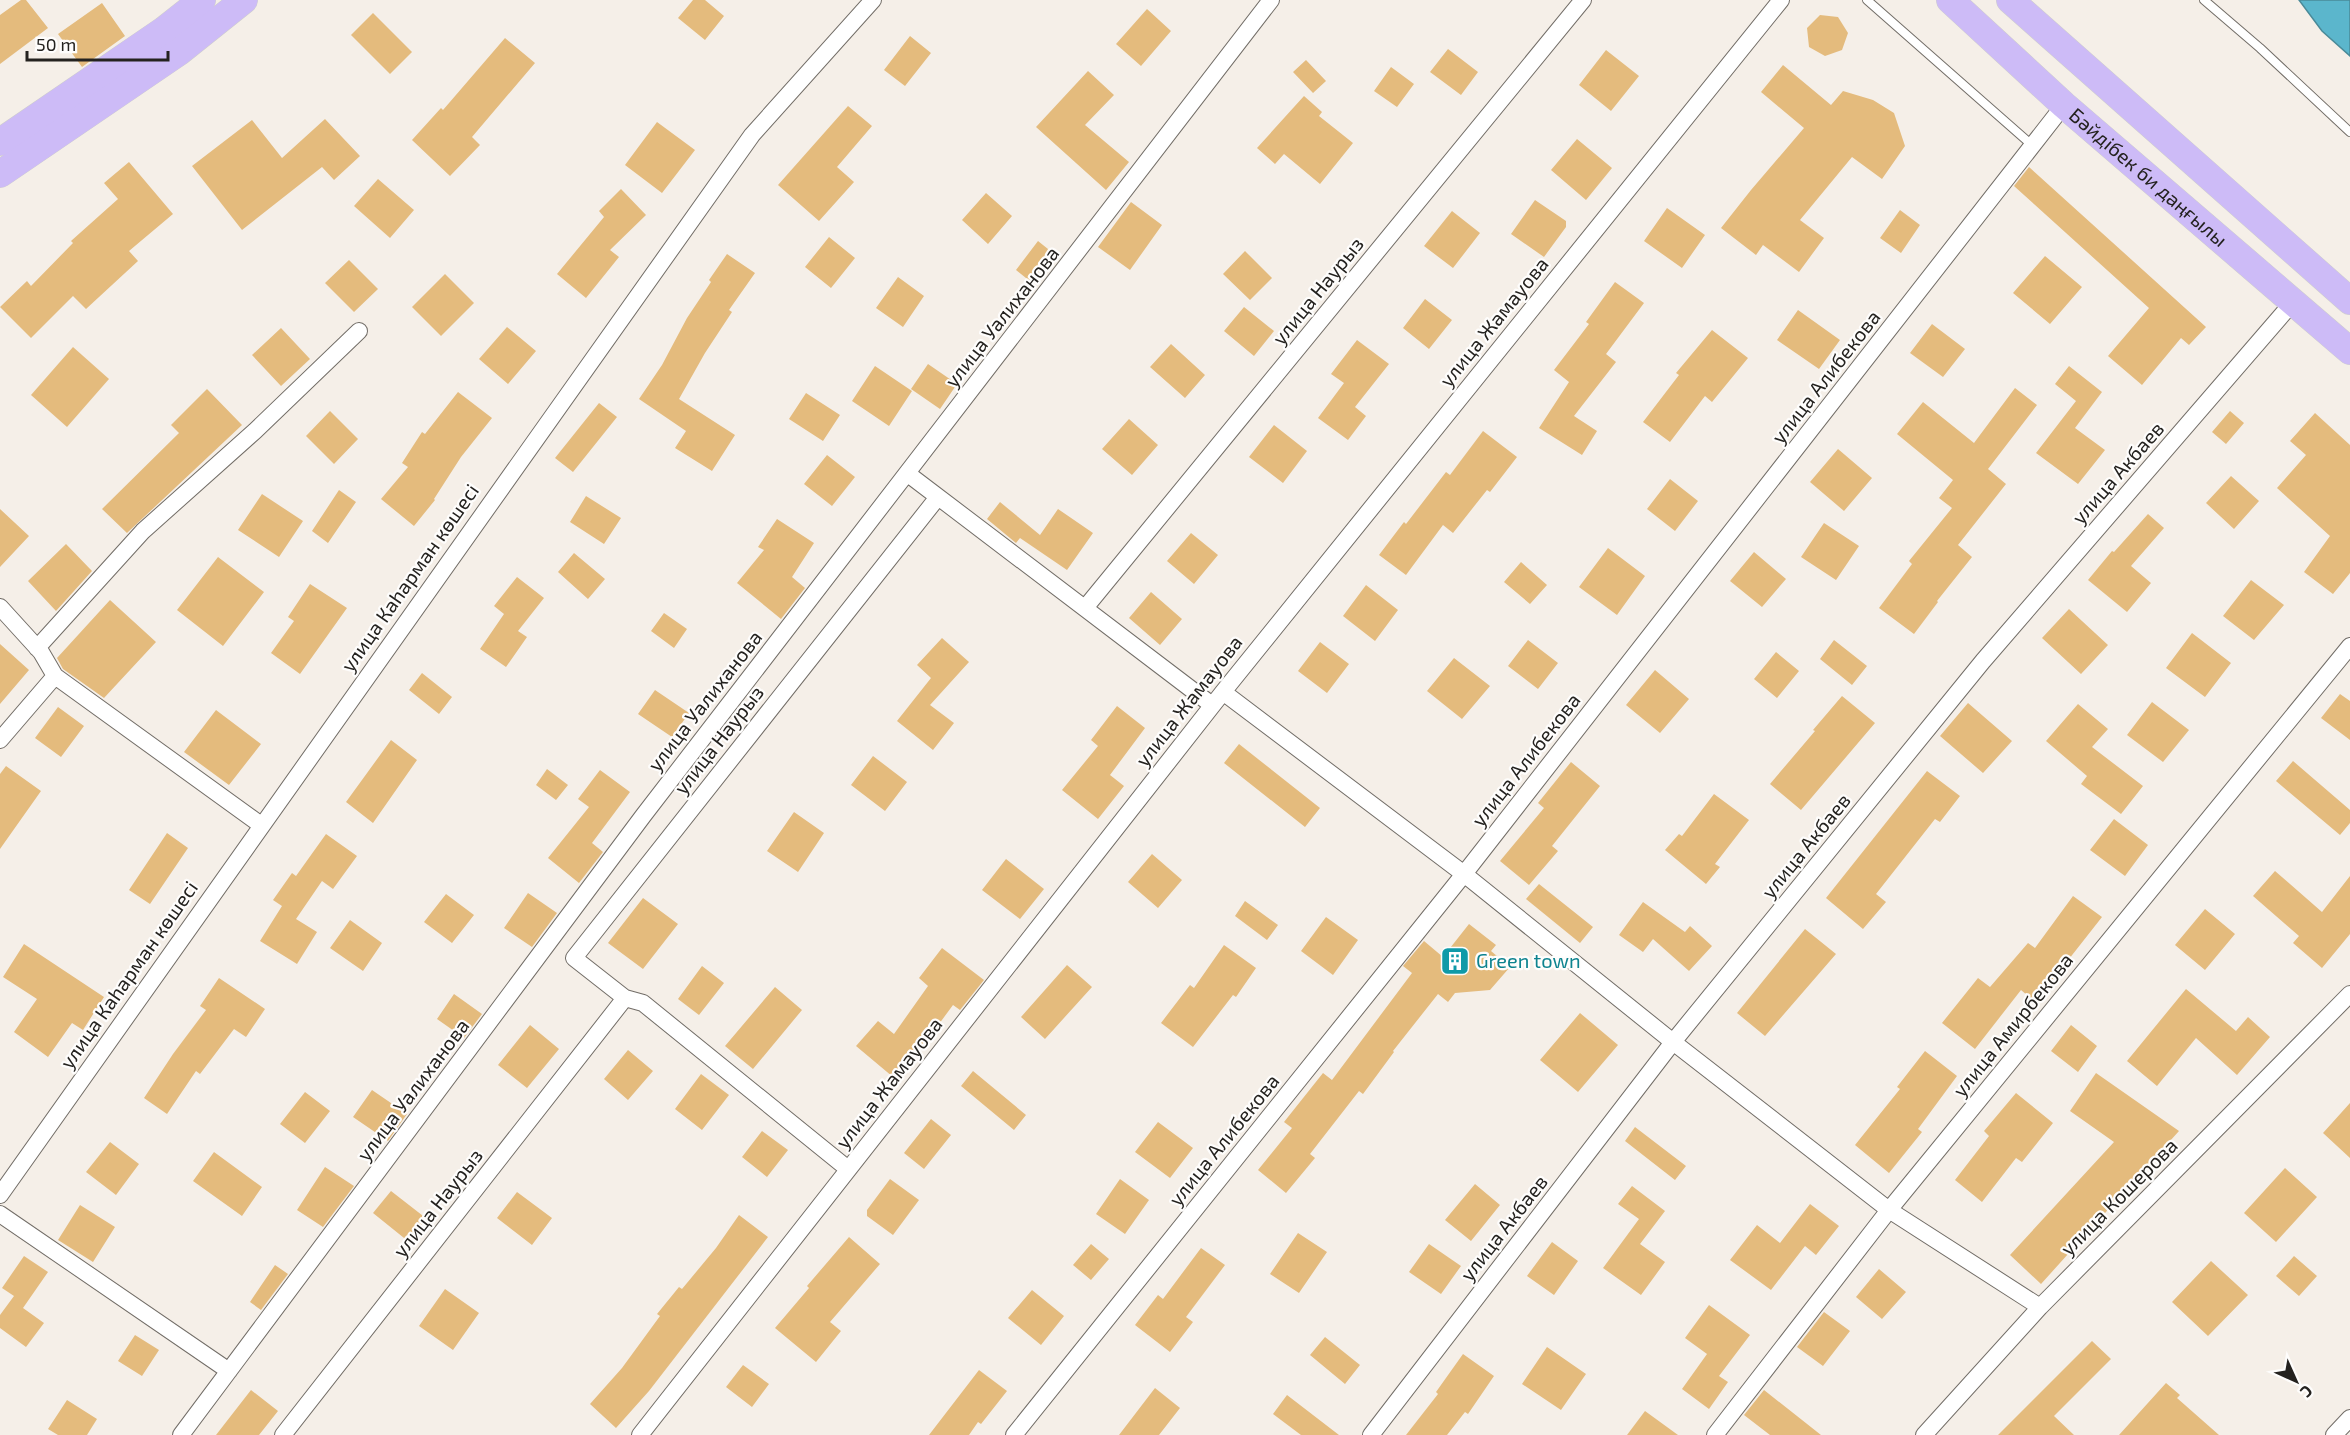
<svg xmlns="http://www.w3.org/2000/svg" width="2350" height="1435" font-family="'Exo 2',sans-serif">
<rect width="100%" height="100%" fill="#f5efe8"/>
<path fill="#5bb6cc" stroke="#4a8a98" stroke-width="1.5" d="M2299 0H2350V56L2322 31Z"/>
<path fill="#e4bb7d" d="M21 0H26L48 28 0 64V15Z
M693 0H705L724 16 705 40 678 18Z
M102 3 125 36 82 67 58 34Z
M1147 9 1171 31 1141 66 1116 44Z
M373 13 412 52 390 74 351 35Z
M1820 15 1838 17 1848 33 1842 50 1825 56 1809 47 1807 28Z
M910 36 931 53 905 86 884 70Z
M505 38 535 63 472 137 480 145 450 176 412 140 441 108 443 110Z
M1448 49 1478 72 1461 95 1430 72Z
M1606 50 1639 76 1611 111 1579 85Z
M1306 60 1326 81 1313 93 1293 72Z
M1783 65 1831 105 1843 91 1873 100 1894 113 1905 146 1882 179 1852 157 1800 220 1824 238 1799 272 1763 245 1756 255 1721 228 1751 190 1804 128 1761 92Z
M1391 67 1414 84 1397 107 1374 91Z
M1088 71 1114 95 1085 125 1129 162 1106 190 1036 127Z
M1304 96 1322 112 1319 116 1353 143 1320 184 1284 154 1275 164 1257 148Z
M848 106 872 126 837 167 854 182 819 221 778 185Z
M325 119 360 156 334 180 322 167 242 230 192 166 252 120 282 158Z
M657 122 695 150 662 193 625 165Z
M1577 139 1612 168 1586 200 1551 170Z
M129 162 173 214 129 251 138 261 86 309 73 296 31 338 0 307 27 281 31 286 73 243 71 241 118 199 104 183Z
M2029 167 2206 327 2189 345 2181 338 2142 385 2108 356 2149 308 2014 186Z
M378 179 414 210 390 238 354 206Z
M621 189 646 215 610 250 619 257 586 298 557 274 604 217 599 211Z
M986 193 1012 216 988 244 962 220Z
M1535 200 1566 221V227L1544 257 1511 234Z
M1131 202 1162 225 1130 270 1098 247Z
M1667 208 1705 235 1682 268 1644 241Z
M1900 210 1920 225 1901 253 1880 238Z
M1452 211 1480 233 1453 268 1424 246Z
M829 237 855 258 831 288 805 267Z
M1038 241 1053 253 1031 282 1016 270Z
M1245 251 1272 278 1250 300 1223 274Z
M727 254 755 273 729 310 732 312 705 353 679 399 735 435 712 471 675 448 686 431 639 399 662 365 687 318 711 282 709 280Z
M2045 256 2082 287 2050 324 2013 293Z
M349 260 378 289 354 312 325 283Z
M445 274 474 303 441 336 412 307Z
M898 277 924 296 903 327 876 308Z
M1615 282 1644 303 1606 354 1616 362 1574 416 1597 431 1582 455 1539 428 1569 382 1554 370 1589 324 1586 322Z
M1425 299 1452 320 1429 349 1403 328Z
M1244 307 1274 331 1254 356 1224 331Z
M1798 310 1840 340 1819 369 1777 340Z
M1932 324 1965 349 1943 377 1910 353Z
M507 327 536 351 508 384 479 359Z
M281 328 310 359 281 386 252 355Z
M1712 330 1748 358 1712 402 1705 396 1670 442 1643 422 1679 375 1676 373Z
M1357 340 1389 364 1355 407 1366 416 1348 440 1318 418 1344 383 1331 374Z
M1171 344 1205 375 1185 398 1150 367Z
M73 347 109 379 67 427 31 395Z
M928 364 957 384 940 409 911 389Z
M875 366 912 391 889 426 852 401Z
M2069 366 2102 392 2075 428 2105 450 2078 484 2036 453 2076 401 2055 384Z
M2015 388 2037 405 1988 469 2006 484 1958 545 1972 557 1937 601 1938 602 1914 634 1879 608 1912 564 1909 561 1952 508 1939 498 1953 480 1897 434 1923 402 1974 443Z
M207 389 242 425 127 533 102 509 179 433 171 425Z
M458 392 492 418 461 457 434 499 435 500 414 526 381 499 408 467 402 463 422 432 425 434Z
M806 393 840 415 823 441 789 419Z
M599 403 617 417 573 472 555 458Z
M330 411 358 439 334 464 306 436Z
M2230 411 2244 423 2226 444 2212 432Z
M2315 413 2350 445V573L2333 594 2304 572 2330 536 2277 488 2306 455 2290 441Z
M1129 419 1158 445 1132 475 1102 449Z
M1274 425 1307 451 1283 483 1249 457Z
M1483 431 1517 457 1490 492 1487 490 1453 533 1443 525 1406 575 1379 555 1404 522 1406 524 1446 472 1450 475Z
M1838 449 1872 478 1844 511 1810 482Z
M827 455 855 477 832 506 804 484Z
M2231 476 2259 501 2234 529 2206 503Z
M1670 479 1698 501 1675 531 1647 509Z
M339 490 356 502 328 543 312 531Z
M262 494 303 521 279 557 238 530Z
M586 496 621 518 604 544 570 522Z
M1000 502 1040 535 1058 509 1093 533 1067 570 1020 538 1016 543 987 519Z
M0 509 29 536 0 567Z
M2148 514 2164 528 2131 566 2151 583 2127 612 2088 580 2112 551 2114 552Z
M777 519 814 543 792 577 805 588 781 619 737 583 764 550 758 547Z
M1824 523 1859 546 1836 580 1801 557Z
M1191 533 1218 555 1194 584 1167 561Z
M66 544 92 571 56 611 28 581Z
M1608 548 1645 576 1617 615 1579 587Z
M1754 552 1786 579 1762 607 1730 581Z
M574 553 605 579 588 599 558 572Z
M218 557 264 592 223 646 177 610Z
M1521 562 1547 585 1530 604 1504 582Z
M517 577 544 598 518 631 527 637 506 667 480 649 504 614 494 606Z
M2251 580 2284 605 2254 640 2223 616Z
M310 584 347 608 300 674 271 653 294 621 288 617Z
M1366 585 1398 610 1375 641 1343 616Z
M1151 592 1182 619 1160 645 1129 618Z
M110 600 156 642 104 698 63 669 57 658Z
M2069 609 2108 645 2081 674 2042 638Z
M664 613 687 629 674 648 651 631Z
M2192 633 2231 663 2205 697 2166 668Z
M942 638 969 662 930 705 954 723 933 750 897 721 931 678 917 665Z
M1528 640 1558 663 1538 689 1508 666Z
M1834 640 1867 666 1852 685 1820 659Z
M1320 642 1349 664 1327 693 1298 671Z
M0 644 29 670 0 704Z
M1776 652 1799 671 1777 698 1754 679Z
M1454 658 1490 686 1462 719 1427 691Z
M1655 670 1689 699 1660 733 1626 705Z
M422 673 452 697 439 714 409 690Z
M655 690 689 713 672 737 638 714Z
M2340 694 2350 701V740L2321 718Z
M1842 696 1875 723 1801 810 1770 784 1815 731 1813 730Z
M2152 702 2189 730 2163 762 2127 735Z
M1968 703 2012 741 1983 773 1940 736Z
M2078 704 2108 729 2092 747 2143 786 2121 814 2081 784 2087 776 2046 741Z
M1117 706 1145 728 1110 775 1124 786 1098 819 1062 790 1098 746 1091 740Z
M58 707 84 726 61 757 35 738Z
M216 710 261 744 229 785 184 752Z
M391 740 417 760 373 823 346 802Z
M1239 744 1320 808 1305 827 1224 763Z
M873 756 907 782 885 811 851 785Z
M2293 761 2350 810V823L2340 835 2276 781Z
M1571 762 1600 786 1552 846 1558 851 1529 885 1500 861 1544 808 1538 803Z
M6 766 41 791 0 849V774Z
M547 769 568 785 556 800 536 785Z
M600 770 630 792 592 843 603 852 579 883 548 858 589 807 578 799Z
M1927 771 1960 796 1940 822 1935 819 1876 894 1886 902 1863 929 1826 898Z
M1714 794 1749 820 1715 864 1720 867 1706 884 1665 850 1679 834 1682 836Z
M794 812 824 833 798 872 767 851Z
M2114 819 2148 845 2125 876 2090 850Z
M167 833 188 848 150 904 129 890Z
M326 834 357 856 333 889 322 881 296 919 317 932 297 964 260 941 282 906 273 900 292 873 296 876Z
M1152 854 1182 880 1158 908 1128 882Z
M1006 859 1044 889 1020 919 982 890Z
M2275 871 2322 912 2350 876V934L2322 968 2293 943 2299 936 2253 896Z
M1539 884 1593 927 1580 943 1526 899Z
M528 893 557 913 532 947 504 928Z
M446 894 474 915 452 943 424 922Z
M2073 896 2102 917 2069 959 2034 1001 2021 990 1975 1049 1942 1023 1978 978 1990 987 2028 943 2035 948Z
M643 898 678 924 643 969 608 943Z
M1245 901 1278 925 1267 940 1235 916Z
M1643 902 1685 932 1690 926 1712 946 1689 971 1653 939 1643 952 1619 935Z
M2205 909 2235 934 2205 970 2175 945Z
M1326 917 1358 940 1333 975 1301 951Z
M350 920 382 943 363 971 330 948Z
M1469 924 1496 945 1491 951 1510 967 1490 990 1455 993 1448 1002 1438 994 1393 1051 1394 1052 1363 1094 1359 1091 1310 1154 1315 1158 1286 1193 1258 1170 1292 1128 1284 1122 1323 1073 1332 1080 1412 973 1403 966 1424 941 1443 957Z
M1805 929 1836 954 1765 1036 1737 1013Z
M24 944 104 997 83 1030 72 1023 48 1057 14 1032 37 999 3 977Z
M1224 945 1256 968 1236 997 1233 995 1193 1047 1161 1023 1190 985 1194 988Z
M942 948 984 980 960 1010 953 1005 925 1043 924 1042 893 1077 856 1046 878 1021 894 1034 928 986 919 978Z
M1067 965 1092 987 1045 1039 1021 1017Z
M702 966 724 983 699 1015 678 999Z
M219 978 265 1009 246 1037 234 1029 200 1074 196 1071 167 1114 144 1098 173 1054 206 1010 200 1006Z
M775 987 802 1010 753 1069 725 1046Z
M2186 989 2236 1031 2248 1017 2270 1037 2237 1075 2196 1038 2157 1086 2127 1061Z
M454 994 482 1014 464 1038 437 1019Z
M1580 1013 1618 1045 1578 1092 1540 1060Z
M530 1025 559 1049 527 1088 498 1065Z
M2071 1025 2097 1046 2078 1072 2051 1051Z
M628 1050 653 1071 628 1100 604 1079Z
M1925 1051 1957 1076 1918 1129 1922 1132 1889 1173 1855 1145 1900 1089 1897 1087Z
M973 1071 1026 1115 1014 1130 961 1086Z
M2096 1073 2179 1131 2041 1284 2010 1255 2114 1142 2070 1111Z
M701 1074 729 1095 702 1130 675 1109Z
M372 1090 407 1114 388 1141 353 1117Z
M305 1092 330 1111 305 1143 280 1124Z
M2016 1093 2053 1123 2022 1162 2016 1158 1982 1202 1955 1180 1989 1136 1984 1131Z
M2350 1103V1158L2323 1133Z
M931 1119 951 1135 924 1169 904 1153Z
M1158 1122 1193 1148 1170 1178 1135 1152Z
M1635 1127 1686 1166 1675 1180 1625 1141Z
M762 1131 788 1150 767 1177 742 1157Z
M110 1142 139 1164 116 1195 86 1172Z
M214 1152 262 1187 242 1216 193 1181Z
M325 1167 354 1186 323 1227 297 1210Z
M2285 1168 2317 1197 2276 1242 2244 1213Z
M890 1179 919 1200 893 1235 867 1216V1210Z
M1120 1179 1149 1200 1125 1234 1096 1214Z
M1475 1184 1500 1205 1471 1241 1445 1220Z
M1632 1186 1665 1211 1640 1244 1665 1262 1641 1295 1603 1268 1639 1219 1618 1204Z
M391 1191 427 1219 409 1242 373 1213Z
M517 1192 552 1218 532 1245 497 1218Z
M1810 1204 1839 1226 1816 1255 1805 1246 1771 1290 1730 1260 1757 1225 1780 1243Z
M80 1205 115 1227 93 1262 58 1240Z
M739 1215 768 1237 649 1391 616 1428 590 1404 622 1368 660 1316 657 1314 679 1287 682 1289 716 1248Z
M1298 1233 1327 1252 1299 1293 1270 1274Z
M849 1237 880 1264 830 1322 841 1331 816 1362 775 1328 809 1288 807 1286Z
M1552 1242 1578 1261 1554 1295 1527 1276Z
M1091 1244 1109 1259 1091 1280 1073 1265Z
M1429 1244 1461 1266 1441 1294 1409 1272Z
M1201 1248 1225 1265 1186 1317 1193 1322 1170 1352 1135 1325 1158 1295 1163 1299Z
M24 1256 48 1272 23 1308 44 1323 26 1347 0 1328V1315L14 1296 2 1288Z
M2294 1256 2317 1276 2299 1296 2276 1276Z
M2211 1261 2248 1295 2208 1336 2172 1302Z
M275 1265 288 1274 261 1310 250 1302Z
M1879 1269 1906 1292 1882 1319 1856 1297Z
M445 1289 479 1313 453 1350 419 1326Z
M1032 1290 1064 1316 1041 1345 1008 1318Z
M1709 1305 1750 1335 1719 1376 1728 1382 1709 1409 1682 1389 1707 1354 1685 1338Z
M1824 1312 1850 1331 1823 1366 1797 1347Z
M135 1335 159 1350 142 1376 118 1361Z
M1325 1337 1360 1365 1345 1384 1310 1355Z
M2092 1341 2111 1359 2054 1416 2074 1435H1998Z
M1547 1347 1586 1374 1561 1410 1522 1384Z
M1463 1354 1494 1376 1468 1414 1465 1412 1447 1435H1406L1438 1394 1436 1392Z
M743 1365 769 1384 752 1407 726 1387Z
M979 1370 1007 1391 981 1424 978 1422 969 1435H929Z
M2166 1383 2180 1395 2177 1398 2219 1435H2119Z
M1155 1388 1180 1408 1159 1435H1119Z
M251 1390 278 1411 259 1435H216Z
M1764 1390 1821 1435H1770L1744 1415Z
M1287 1395 1339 1435H1301L1273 1414Z
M67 1400 97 1419 87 1435H58L48 1429Z
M1645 1411 1678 1435H1627Z"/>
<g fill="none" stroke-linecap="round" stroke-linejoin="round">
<g stroke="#726d67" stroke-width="10">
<path id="service" d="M1867 0 2033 146
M2204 0 2260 48 2350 132"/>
</g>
<g stroke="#726d67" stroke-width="18">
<path id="minor" d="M908 474 1212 705
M0 607 41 652 55 676 261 825
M1085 608 1583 0
M37 648 143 531 255 431 359 331
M1223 692 1464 874 1673 1042 1889 1210 2040 1307
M0 740 55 676
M625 998 574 958 938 497
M0 1195 752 135 873 0
M0 1214 229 1371
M181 1435 643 816 1271 0
M283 1435 625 998 643 1003 848 1169
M640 1435 1223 692 1781 0
M1014 1435 1464 874 2064 105
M1371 1435 1673 1042 1983 661 2294 301
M1715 1435 1889 1210 2350 646
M1924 1435 2040 1307 2350 994
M2334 1435 2350 1418"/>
</g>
<g stroke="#cfcece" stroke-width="28">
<g id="primary">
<path id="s1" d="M1950 0 2064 105 2350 351"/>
<path d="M2010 0 2350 301"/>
<path d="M0 142 164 30 202 0"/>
<path d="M0 174 179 52 244 0"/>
</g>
</g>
<use href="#service" stroke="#fff" stroke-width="8"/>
<use href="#minor" stroke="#fff" stroke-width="16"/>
<use href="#primary" stroke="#cdbbf7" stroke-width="27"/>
</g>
<defs>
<g id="building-square" transform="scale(1.5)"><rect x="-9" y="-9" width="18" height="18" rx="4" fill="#0f9aa8" stroke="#fefdfc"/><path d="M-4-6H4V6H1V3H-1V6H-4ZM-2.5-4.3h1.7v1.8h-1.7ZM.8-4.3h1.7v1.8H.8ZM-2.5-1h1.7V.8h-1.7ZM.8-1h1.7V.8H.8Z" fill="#fff"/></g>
</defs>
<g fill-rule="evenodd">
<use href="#building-square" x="1455" y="961"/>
</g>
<g text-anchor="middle" stroke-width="4.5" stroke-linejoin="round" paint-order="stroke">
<g font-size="20" fill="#24221f" stroke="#fefdfc">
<text dy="7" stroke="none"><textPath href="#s1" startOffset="266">Бәйдібек би даңғылы</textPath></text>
<text transform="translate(1318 291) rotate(-51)" y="7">улица Наурыз</text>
<text transform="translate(1002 317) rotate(-52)" y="7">улица Уалиханова</text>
<text transform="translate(1494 322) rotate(-51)" y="7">улица Жамауова</text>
<text transform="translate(1826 377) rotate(-52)" y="7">улица Алибекова</text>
<text transform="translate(2118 473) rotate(-49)" y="7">улица Акбаев</text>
<text transform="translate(410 578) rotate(-55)" y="7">улица Каһарман көшесі</text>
<text transform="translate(705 701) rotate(-52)" y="7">улица Уалиханова</text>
<text transform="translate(1189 701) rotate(-52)" y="7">улица Жамауова</text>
<text transform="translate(719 740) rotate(-52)" y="7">улица Наурыз</text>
<text transform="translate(1526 760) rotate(-52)" y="7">улица Алибекова</text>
<text transform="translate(1806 846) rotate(-51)" y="7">улица Акбаев</text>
<text transform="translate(129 975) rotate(-55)" y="7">улица Каһарман көшесі</text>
<text transform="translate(2013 1025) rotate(-51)" y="7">улица Амирбекова</text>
<text transform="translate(889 1083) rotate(-52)" y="7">улица Жамауова</text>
<text transform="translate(413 1090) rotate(-53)" y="7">улица Уалиханова</text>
<text transform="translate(1224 1140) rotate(-51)" y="7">улица Алибекова</text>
<text transform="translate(2119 1197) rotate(-45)" y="7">улица Кошерова</text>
<text transform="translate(438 1203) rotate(-52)" y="7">улица Наурыз</text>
<text transform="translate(1504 1228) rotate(-52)" y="7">улица Акбаев</text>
</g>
<g font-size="20" fill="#0d838f" stroke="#fefdfc" text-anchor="start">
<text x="1476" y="968">Green town</text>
</g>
</g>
<g transform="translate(2296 1381) rotate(135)" stroke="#fefdfc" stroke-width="4.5" paint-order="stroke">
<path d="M0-4.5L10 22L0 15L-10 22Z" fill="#24221f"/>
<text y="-9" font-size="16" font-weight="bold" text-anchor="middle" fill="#24221f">С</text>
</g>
<path d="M27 51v9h141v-9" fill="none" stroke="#24221f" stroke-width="3"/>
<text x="36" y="51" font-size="18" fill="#24221f" stroke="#fefdfc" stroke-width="4.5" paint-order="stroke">50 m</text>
</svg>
